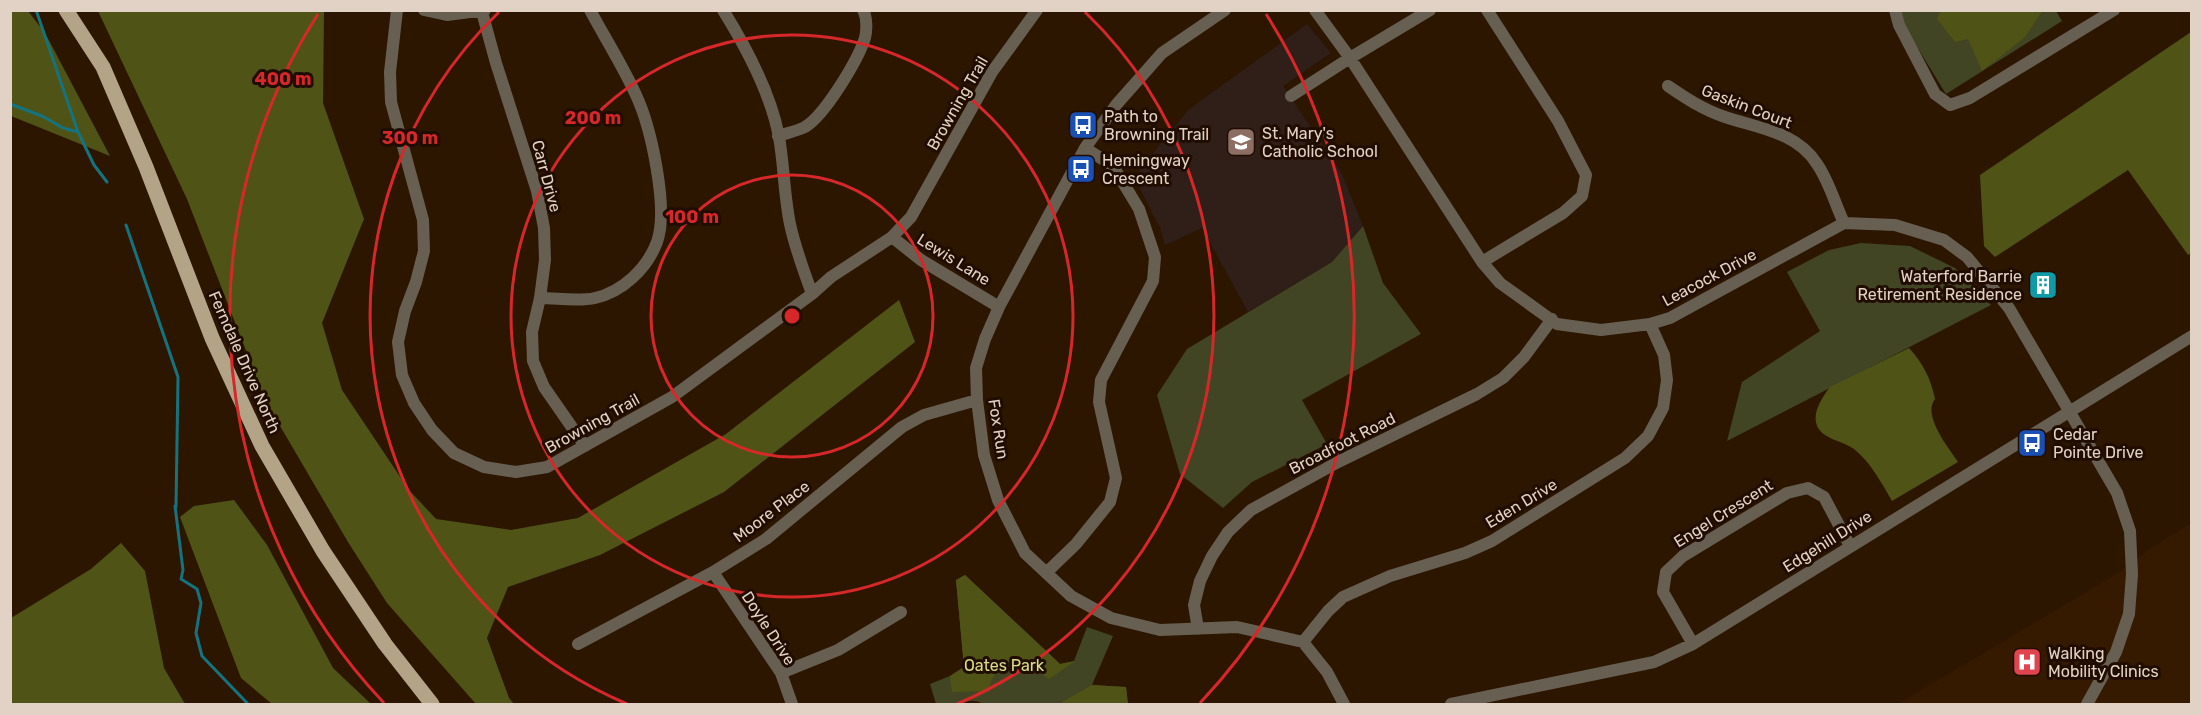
<svg xmlns="http://www.w3.org/2000/svg" width="2202" height="715" font-family="Rubik,sans-serif">
<rect width="100%" height="100%" fill="#2c1600"/>
<path fill="#351a00" d="M2191 523V704H1898L2120 572 2153 547Z"/>
<path fill="#301e18" d="M1307 24 1331 53 1283 86 1342 174 1363 226 1332 262 1248 312 1202 228 1165 245 1160 228 1134 177 1188 110Z"/>
<path fill="#424523" d="M1898 11H2056L2062 21 1946 94 1900 19Z
M1363 226 1383 283 1421 334 1302 400 1327 444 1252 482 1223 508 1180 474 1157 395 1187 349 1332 262Z
M1861 243 1910 246 1955 268 1991 305 1727 441 1742 382 1820 331 1787 272 1829 250Z
M965 575 1060 664 1074 661 1087 627 1113 636 1092 685 1126 687 1128 704H983C974 698 966 702 958 704 952 706 943 704 936 704L930 684 950 676 964 667 956 580Z"/>
<path fill="#4f5416" d="M1941 10H2042V11L2025 37 1982 71 1968 39 1955 42 1937 19Z
M10 11H28L45 33 110 156 11 116Z
M98 11H324L323 103 364 219 322 323 342 390 409 490 436 519 511 530 578 518 726 434 899 300 915 342 724 492 600 555 508 587 487 638 509 698 514 704H476L387 603 348 542 266 402 187 199Z
M2191 32V253L2188 255 2128 170 1995 257 1984 246 1980 175Z
M1909 348C1923 363 1931 379 1935 399 1922 415 1948 447 1958 462L1892 501C1881 482 1871 463 1854 449 1846 443 1834 441 1825 435 1806 422 1820 400 1830 387Z
M234 500 267 545 333 668 371 704H272L241 678 180 517 194 506Z
M121 543 145 571 164 668 185 704H11V618L91 569Z
M965 575 1060 664 1075 661 1049 679 1023 660 1000 667 992 679 988 691 952 692 950 676 964 667 956 580Z
M1092 685 1126 687 1128 704H1059Z"/>
<g fill="none" stroke-linecap="round" stroke-linejoin="round">
<path stroke="#157380" stroke-width="3" d="M10 104 42 116 63 128 78 132 36 10
M78 132 94 165 107 182
M126 225 178 377 176 507
M175 506 183 570 181 579 197 589 201 603 196 633 202 656 248 704"/>
<path stroke="#676052" stroke-width="12" d="M397 10 390 72 391 102 423 220 424 251 416 282 405 311 398 342 402 375 414 403 432 430 454 453 484 467 516 472 547 467 672 397 812 294 831 277 892 237 911 217 992 72 1037 10
M424 10 447 15 485 10
M723 10C746 47 771 94 779 137 784 165 784 195 790 224 795 248 804 271 812 294
M1225 10 1162 53 1116 105 1085 148 999 307 985 339 976 368 977 400 984 455 998 500 1025 553 1071 596 1111 618 1160 630 1237 627 1303 642 1327 672 1344 704
M1315 10 1350 58 1482 262 1500 283 1557 324 1601 330 1650 324 1670 318 1844 223 1895 225 1944 240 1967 257 2009 308 2117 493 2130 531 2132 574 2129 614 2116 652 2087 704
M1895 10 1899 25 1935 94 1950 105 1970 98 2114 10
M482 12 496 63 537 191 544 228 545 260 540 298 532 332 533 361 544 387 585 446
M1668 86C1687 99 1704 110 1725 117 1758 128 1797 132 1817 164 1829 181 1835 204 1844 223
M1291 96 1350 58 1430 10
M778 136C787 133 797 131 805 127 825 115 858 60 865 38 867 30 867 17 863 10
M892 237 921 260 999 307
M1482 262 1563 213 1582 196 1586 175 1558 121 1487 10
M540 298C557 298 578 302 595 298 622 292 647 269 657 242 669 209 651 127 636 95 623 66 605 38 590 10
M713 572 781 673 792 704
M1046 573 1076 544 1110 502 1116 478 1099 402 1101 380 1153 281 1155 257 1139 209 1113 166 1085 148
M1198 629 1194 605 1200 581 1212 556 1228 532 1251 510 1338 462 1477 394 1503 378 1524 357 1552 319
M1303 642 1328 611 1343 597 1390 576 1465 553 1492 541 1625 458 1648 436 1663 408 1667 380 1664 355 1650 324
M578 644 713 572 766 539 902 427 924 415 977 400
M1693 644 1663 592 1666 572 1683 556 1787 493 1808 488 1824 497 1850 546
M781 673 838 650 901 612
M1451 704 1654 662 1693 644 2192 336"/>
<path stroke="#b3a488" stroke-width="15" d="M66 10 103 67 146 167 212 338 262 446 323 551 385 644 432 704"/>
</g>
<g fill="none" stroke="#d62828" stroke-width="3">
<circle cx="792" cy="316" r="141"/>
<circle cx="792" cy="316" r="281"/>
<path d="M627 704A422 422 0 0 1 499 12M1085 12A422 422 0 0 1 957 704"/>
<path d="M384 703A562 562 0 0 1 318 14M1266 14A562 562 0 0 1 1200 703"/>
</g>
<defs>
<g id="bus-square" transform="scale(1.5)"><rect x="-9" y="-9" width="18" height="18" rx="4" fill="#1a4fb4" stroke="#210d00"/><path d="M-5-6H5V4H4V6H2V4H-2V6H-4V4H-5ZM-3.5-4V0h7V-4ZM-3.5 1.2v1.5H-2V1.2ZM2 1.2v1.5H3.5V1.2Z" fill="#fff"/></g>
<g id="school-square" transform="scale(1.5)"><rect x="-9" y="-9" width="18" height="18" rx="4" fill="#8d6e63" stroke="#210d00"/><path d="M0-5L7-2L0 1L-7-2ZM-4 1L0 2.5L4 1V4Q0 6-4 4Z" fill="#fff"/></g>
<g id="building-square" transform="scale(1.5)"><rect x="-9" y="-9" width="18" height="18" rx="4" fill="#0f9aa8" stroke="#210d00"/><path d="M-4-6H4V6H1V3H-1V6H-4ZM-2.5-4.3h1.7v1.8h-1.7ZM.8-4.3h1.7v1.8H.8ZM-2.5-1h1.7V.8h-1.7ZM.8-1h1.7V.8H.8Z" fill="#fff"/></g>
<g id="hospital-square" transform="scale(1.5)"><rect x="-9" y="-9" width="18" height="18" rx="4" fill="#e0444e" stroke="#210d00"/><path d="M-5-5h3v3.5h4V-5h3V5h-3V1.5h-4V5h-3Z" fill="#fff"/></g>
</defs>
<g fill-rule="evenodd">
<use href="#bus-square" x="1083" y="125"/>
<use href="#school-square" x="1241" y="142"/>
<use href="#bus-square" x="1081" y="169"/>
<use href="#building-square" x="2043" y="285"/>
<use href="#bus-square" x="2032" y="443"/>
<use href="#hospital-square" x="2027" y="662"/>
</g>
<g text-anchor="middle" stroke-width="6" stroke-linejoin="round" paint-order="stroke">
<g font-size="16" fill="#e1d2c5" stroke="#210d00">
<text transform="translate(957 103) rotate(-60)" y="6">Browning Trail</text>
<text transform="translate(1747 106) rotate(21)" y="6">Gaskin Court</text>
<text transform="translate(547 176) rotate(75)" y="6">Carr Drive</text>
<text transform="translate(954 259) rotate(32)" y="6">Lewis Lane</text>
<text transform="translate(1709 277) rotate(-28)" y="6">Leacock Drive</text>
<text transform="translate(245 362) rotate(66)" y="6">Ferndale Drive North</text>
<text transform="translate(592 423) rotate(-29)" y="6">Browning Trail</text>
<text transform="translate(999 429) rotate(81)" y="6">Fox Run</text>
<text transform="translate(1342 443) rotate(-27)" y="6">Broadfoot Road</text>
<text transform="translate(1521 503) rotate(-31)" y="6">Eden Drive</text>
<text transform="translate(771 511) rotate(-37)" y="6">Moore Place</text>
<text transform="translate(1723 513) rotate(-32)" y="6">Engel Crescent</text>
<text transform="translate(1827 541) rotate(-32)" y="6">Edgehill Drive</text>
<text transform="translate(769 628) rotate(57)" y="6">Doyle Drive</text>
</g>
<g font-size="16" fill="#e1d2c5" stroke="#210d00" text-anchor="start">
<text x="1104" y="122">Path to<tspan x="1104" dy="18">Browning Trail</tspan></text>
<text x="1262" y="139">St. Mary's<tspan x="1262" dy="18">Catholic School</tspan></text>
<text x="1102" y="166">Hemingway<tspan x="1102" dy="18">Crescent</tspan></text>
<text x="2022" y="282" text-anchor="end">Waterford Barrie<tspan x="2022" dy="18">Retirement Residence</tspan></text>
<text x="2053" y="440">Cedar<tspan x="2053" dy="18">Pointe Drive</tspan></text>
<text x="2048" y="659">Walking<tspan x="2048" dy="18">Mobility Clinics</tspan></text>
</g>
<g font-size="16" fill="#d7e087" stroke="#210d00">
<text x="1004" y="671">Oates Park</text>
</g>
</g>
<circle cx="792" cy="316" r="9" fill="#d62828" stroke="#210d00" stroke-width="3"/>
<g font-size="18" text-anchor="middle" font-weight="bold" fill="#d62828" stroke="#210d00" stroke-width="6" stroke-linejoin="round" paint-order="stroke">
<text x="283" y="85">400 m</text>
<text x="593" y="124">200 m</text>
<text x="410" y="144">300 m</text>
<text x="692" y="223">100 m</text>
</g>
<rect width="2202" height="715" fill="none" stroke="#e1d2c5" stroke-width="24"/>
</svg>
